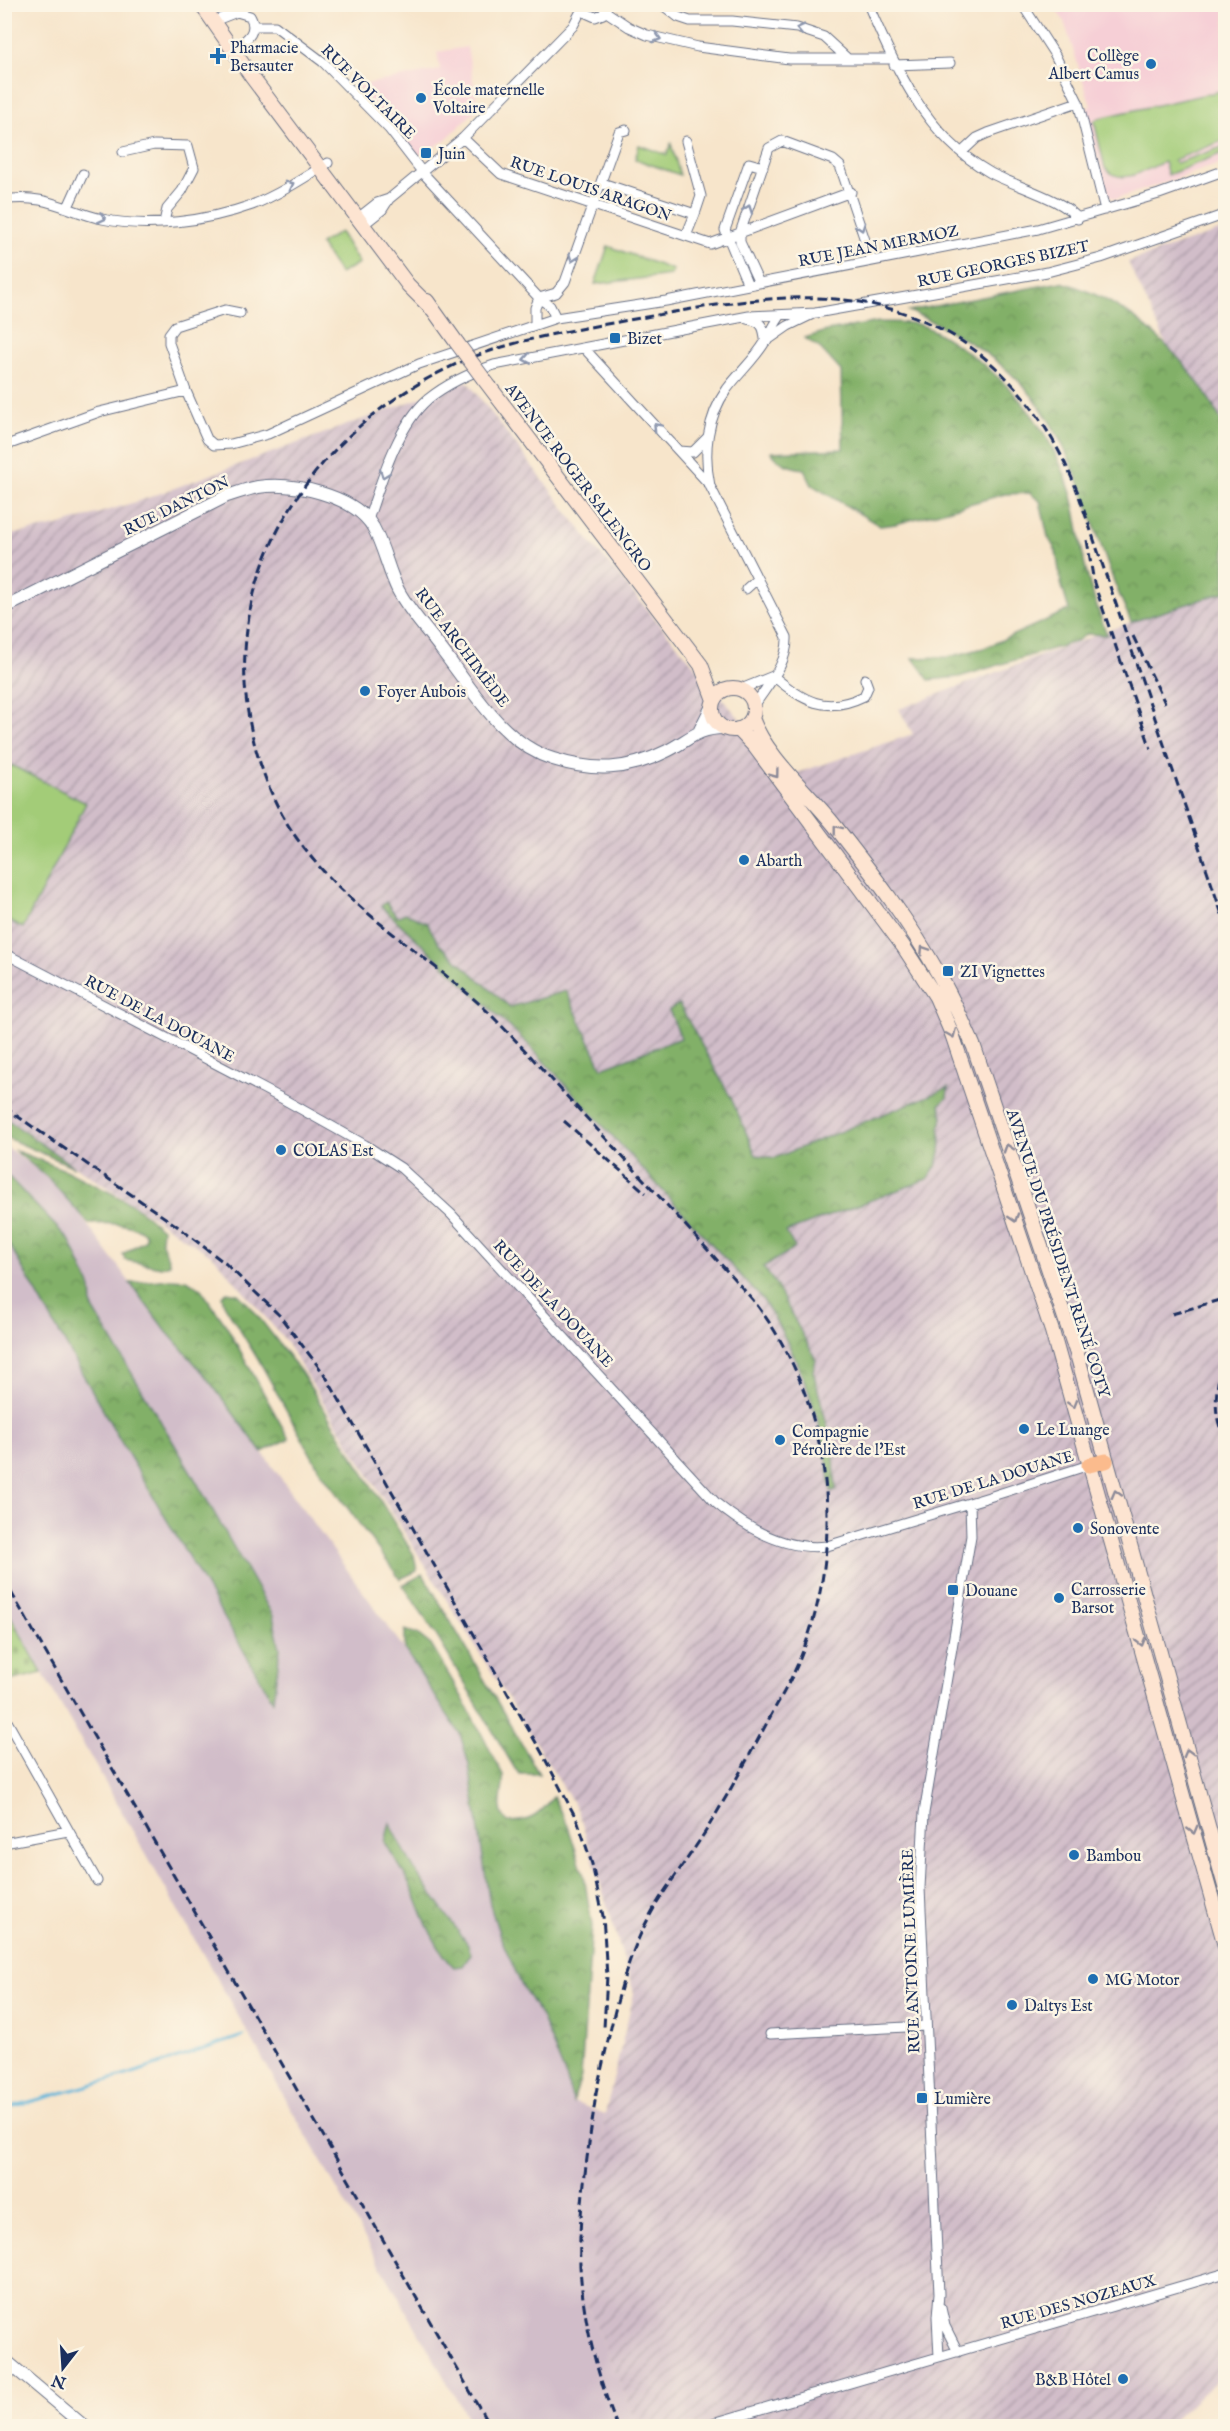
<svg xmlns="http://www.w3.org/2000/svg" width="1230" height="2431" font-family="'IM FELL English',serif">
<defs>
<pattern id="industrial-furrows" width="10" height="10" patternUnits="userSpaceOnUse" patternTransform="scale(1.5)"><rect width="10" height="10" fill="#d1bdc9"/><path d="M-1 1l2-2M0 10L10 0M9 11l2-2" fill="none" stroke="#a99aa6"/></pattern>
<pattern id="forest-crowns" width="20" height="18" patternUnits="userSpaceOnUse" patternTransform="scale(1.5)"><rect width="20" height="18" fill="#82b068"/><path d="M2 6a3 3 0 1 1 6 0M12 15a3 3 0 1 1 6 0" fill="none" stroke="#6a9059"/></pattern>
<pattern id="cemetery-stones" width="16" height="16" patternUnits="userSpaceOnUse" patternTransform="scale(1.5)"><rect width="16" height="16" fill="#a3cc78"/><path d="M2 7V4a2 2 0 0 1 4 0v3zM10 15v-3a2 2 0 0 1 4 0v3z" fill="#84a666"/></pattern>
</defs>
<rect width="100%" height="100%" fill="#fcf5e5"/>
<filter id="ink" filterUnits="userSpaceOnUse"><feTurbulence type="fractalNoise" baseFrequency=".0167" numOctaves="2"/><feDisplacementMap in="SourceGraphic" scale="12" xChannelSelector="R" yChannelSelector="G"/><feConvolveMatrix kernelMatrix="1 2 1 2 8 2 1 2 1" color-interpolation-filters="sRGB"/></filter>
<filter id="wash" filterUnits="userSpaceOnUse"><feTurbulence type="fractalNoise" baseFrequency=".008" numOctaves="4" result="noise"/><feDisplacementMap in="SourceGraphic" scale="24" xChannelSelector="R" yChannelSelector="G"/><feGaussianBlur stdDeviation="1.35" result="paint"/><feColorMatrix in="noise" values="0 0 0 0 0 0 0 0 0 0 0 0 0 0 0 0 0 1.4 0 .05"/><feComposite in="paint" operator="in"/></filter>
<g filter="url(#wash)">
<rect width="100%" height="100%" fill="#f7e5cb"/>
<path fill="#f6cfd6" d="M1053 5H1225V162L1116 199 1109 196 1085 114 1088 113 1087 108 1091 106 1064 21Z
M467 47 478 108 444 141 419 155 356 86 440 70 437 52Z"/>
<path fill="url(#industrial-furrows)" d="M1225 229V494L1164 339 1128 262Z
M467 381 591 543 788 776 913 734 899 709 1147 616 1225 592 1226 2372 1166 2426H638L588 2308 605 2114 634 1993 578 1811 284 1339 214 1257 5 1121 4 536 57 526 142 500Z"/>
<path fill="#d1bdc9" d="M4 1145 48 1178 69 1200 166 1331 204 1374 262 1452 405 1650 460 1734 469 1765 490 1905 500 1936 521 1984 542 2018 567 2080 573 2102 605 2114 588 2308 638 2426H472L5 1607Z"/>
<path fill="url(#forest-crowns)" stroke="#4e7063" stroke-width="1.5" d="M1061 282C1134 302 1193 362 1225 428V592L1131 622C1124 605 1116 588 1110 571 1088 511 1073 448 1032 396 1001 357 955 331 909 311Z
M879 322C892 323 908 321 920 325 934 329 948 339 960 347 1013 383 1052 432 1071 493 1079 520 1080 547 1087 574 1092 595 1100 615 1107 635L1087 634 1075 642 959 677 929 680 913 658 948 657 984 648 1069 610 1061 583 1056 551 1048 537 1040 501 1029 493 1005 494 896 524 880 526 812 485 804 469C789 467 780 464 771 452L843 449 841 371 821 349 805 338 827 331Z
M386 902 397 917 405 913 427 923 439 944 510 1007 566 991 602 1068 681 1038 669 1010 679 1004 731 1098 756 1155 775 1158 948 1088 947 1098 940 1104 943 1118 939 1127 941 1139 940 1153 936 1167 928 1179 786 1232 795 1248 763 1267 775 1283 816 1360 813 1371 833 1448 836 1490 831 1491C825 1423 800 1357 763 1300L529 1045 381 906Z
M4 1118 9 1121 74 1167 5 1137Z
M14 1150 65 1170 111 1193 135 1206 162 1229 161 1240 170 1264 161 1267 125 1260 123 1254 145 1240V1233C128 1222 109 1223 89 1224L48 1178Z
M4 1172 70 1241 91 1288 92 1307 188 1467 273 1616 280 1649 273 1701 120 1440 5 1237Z
M170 1279 187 1280 201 1289 227 1327 289 1439 262 1452 204 1374 166 1331 130 1283Z
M227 1292 238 1294 251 1307 301 1372 414 1555 417 1571 400 1579 319 1469 262 1366 224 1304 222 1296Z
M423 1574 539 1774H520L515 1769 438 1638 403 1585Z
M405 1630 417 1634 431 1645 462 1697 503 1775C505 1792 494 1809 508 1822 531 1822 540 1815 553 1797L568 1826 584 1876 592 1926 581 2076 573 2102 567 2080 542 2018 521 1984 500 1936 490 1905 469 1765 460 1734 405 1650Z
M390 1823 414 1869 468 1945 471 1954 463 1966 454 1967C432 1945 422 1911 409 1883 403 1869 392 1856 385 1842Z"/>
<path fill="url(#cemetery-stones)" stroke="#5f7e6b" stroke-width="1.5" d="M5 1606 42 1673 5 1682Z"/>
<path fill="#a3cc78" stroke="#5f7e6b" stroke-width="1.5" d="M1225 90V140L1174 160 1176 163 1225 146V152L1168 175 1164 162C1144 170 1122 187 1105 168L1094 121 1099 118Z
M671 144 680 175 635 159 639 145 667 155Z
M340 232 359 263 340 274 320 244Z
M608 246 673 270 671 275 595 284Z
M11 765 86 803 23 928 5 919 4 777Z"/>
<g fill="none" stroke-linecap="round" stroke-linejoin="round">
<path stroke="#5cb4d9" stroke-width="3" d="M4 2109 130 2074 243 2036"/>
</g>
</g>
<g filter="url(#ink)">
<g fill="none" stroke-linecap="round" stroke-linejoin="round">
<g stroke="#686f84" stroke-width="11">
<path id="minor" d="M583 4 586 13 595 17 603 14 608 4
M661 4 678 17 690 21H732L797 28 824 37 848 59
M868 4C895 68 926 136 989 172 1011 185 1065 199 1078 219
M1022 4 1055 55 1078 102 1105 210
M605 11 629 27 647 35 698 47 789 59H891
M214 21 237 12 250 16C259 32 246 40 234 49
M255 26H275L323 62 389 129 423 173 539 298 550 306 556 318
M894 65 950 63
M463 138 501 174 710 244 851 192
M686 141 701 196 695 214
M123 152 154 145 188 146 194 168 182 191 167 209 164 222
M962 152 977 138 988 133 1078 102
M602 183 695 214 686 236
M4 200C45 193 66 211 102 219 149 229 207 221 252 205 278 195 304 178 328 163
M68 207 83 174
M358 218 377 203 389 199 463 138 573 26 583 7
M363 225 382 210 389 199
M759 283 740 242V233L769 148 782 141 833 160 840 166 872 261
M748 285 725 230 749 163 763 167
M539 298 556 293 565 282 619 132 626 130
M240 313 225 310 175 326 169 334V343L186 391 207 439 214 445 231 444 268 434 419 364 556 318 666 301 1038 229 1159 194 1226 170
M747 319C760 321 764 325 765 339
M535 324V308L539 298
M765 342 788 326 815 313
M584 348 708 483
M4 446 99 412 186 391
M679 451 693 452 707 438
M368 520C381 482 397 426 428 399 448 383 470 373 494 365L749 316 816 313 1047 272 1101 258 1226 214
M746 589 757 579
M773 676C804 701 825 715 864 696L868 687 865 679
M741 689 773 676
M754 706C768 684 788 664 787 637L710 486C703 452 707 417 727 389 739 373 755 359 765 342 771 333 774 324 781 315
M4 953 283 1099 365 1145 401 1168 451 1214 716 1503C746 1528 786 1551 827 1546L989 1497 1089 1465
M4 1720 8 1723 97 1881
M4 1843 68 1831
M770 2034 926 2026
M941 2308 945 2326 958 2352
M939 2357 937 2317 939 2294 920 1888 924 1813 971 1536 970 1503
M4 2380 15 2369
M703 2426 1226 2273"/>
</g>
<g stroke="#686f84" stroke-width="14">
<path id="tertiary" d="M4 608 227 496C237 493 247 489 258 487 293 482 354 495 373 527 384 547 388 570 398 590 409 611 427 630 441 649 472 689 502 743 553 759 594 772 627 771 667 751 689 740 697 728 724 728
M700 730 712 706
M4 2359 84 2426"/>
</g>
<g stroke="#686f84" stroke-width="16">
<path id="secondary" d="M201 4 251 76 408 285 431 308
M427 301 457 343
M483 378 701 665 714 700
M712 709a21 21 0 1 1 42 0a21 21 0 1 1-42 0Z
M752 718C766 757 810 794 835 826 872 873 909 921 938 973 952 997 963 1022 974 1047L1077 1354 1226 1890
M738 729 755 747 903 946 936 997 952 1034 1052 1331 1226 1949"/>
</g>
<g stroke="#686f84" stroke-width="17">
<path id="primary" d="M1089 1465 1106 1461"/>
</g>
<use href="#minor" stroke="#fff" stroke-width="9"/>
<use href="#tertiary" stroke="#fff" stroke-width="12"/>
<use href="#secondary" stroke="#fde4d1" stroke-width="14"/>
<use href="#primary" stroke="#fbbb8d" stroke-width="15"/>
<path stroke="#1b2f5e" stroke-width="3" stroke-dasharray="9 4.5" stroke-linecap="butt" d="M1087 540 1094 583 1151 749
M1133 636 1165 703
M4 1107 177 1226 226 1264 279 1315 325 1375 542 1753 578 1822 592 1864 603 1916 607 1976 604 2028
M564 1121 646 1193
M1172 1314 1226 1298
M1220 1427C1212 1404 1218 1376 1226 1353
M4 1580 490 2426
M597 2087C589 2146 578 2206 580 2266 583 2321 597 2375 617 2426
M595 2096C610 2038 618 1977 646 1923 664 1887 690 1858 710 1824 731 1789 751 1753 770 1717 781 1697 793 1677 801 1656 848 1539 831 1399 753 1300 701 1242 648 1184 595 1127 560 1089 526 1050 489 1013 417 944 321 896 276 803 191 623 287 439 461 362 517 338 580 329 640 318 709 306 782 291 853 301 965 317 1038 391 1078 493L1226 926"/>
<g stroke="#686f84" stroke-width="16" stroke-linecap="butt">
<path id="secondary-bridge" d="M457 343 483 378"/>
</g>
<use href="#secondary-bridge" stroke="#fde4d1" stroke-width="14"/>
</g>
<defs><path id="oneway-chevron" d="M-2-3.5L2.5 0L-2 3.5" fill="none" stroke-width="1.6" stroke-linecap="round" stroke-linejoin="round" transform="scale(1.5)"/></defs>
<g stroke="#8d97ae">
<use href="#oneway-chevron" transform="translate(800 29) rotate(-167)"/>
<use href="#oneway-chevron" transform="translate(657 38) rotate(16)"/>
<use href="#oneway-chevron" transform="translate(290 185) rotate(-27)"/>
<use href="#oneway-chevron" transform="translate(748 209) rotate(-71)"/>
<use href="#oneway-chevron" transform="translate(102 218) rotate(14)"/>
<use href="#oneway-chevron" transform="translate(861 227) rotate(72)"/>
<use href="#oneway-chevron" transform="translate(573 258) rotate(110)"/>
<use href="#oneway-chevron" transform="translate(527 359) rotate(170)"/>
<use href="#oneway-chevron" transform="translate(657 427) rotate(-133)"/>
<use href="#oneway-chevron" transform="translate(384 474) rotate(110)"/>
</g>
<g stroke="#8c8a98">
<use href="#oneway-chevron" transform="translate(775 774) rotate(53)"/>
<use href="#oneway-chevron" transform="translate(837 829) rotate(-128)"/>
<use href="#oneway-chevron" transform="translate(924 950) rotate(-123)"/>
<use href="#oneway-chevron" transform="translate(952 1034) rotate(67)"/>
<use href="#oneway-chevron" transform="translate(1008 1148) rotate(-108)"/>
<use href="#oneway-chevron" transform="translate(1014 1218) rotate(72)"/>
<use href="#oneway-chevron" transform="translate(1073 1404) rotate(74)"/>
<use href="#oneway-chevron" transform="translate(1116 1494) rotate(-105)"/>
<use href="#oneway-chevron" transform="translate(1141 1642) rotate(74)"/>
<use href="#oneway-chevron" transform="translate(1188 1753) rotate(-105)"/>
<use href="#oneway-chevron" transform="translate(1193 1830) rotate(75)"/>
</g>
</g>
<g fill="#1f6fb2" stroke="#fcf5e5" stroke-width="2">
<path d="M215 47h6v6h6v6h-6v6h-6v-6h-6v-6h6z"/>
<circle cx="1151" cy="64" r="6"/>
<circle cx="421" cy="98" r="6"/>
<rect x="420" y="147" width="12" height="12" rx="3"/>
<rect x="609" y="332" width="12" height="12" rx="3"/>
<circle cx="365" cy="691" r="6"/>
<circle cx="744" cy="860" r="6"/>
<rect x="942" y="965" width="12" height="12" rx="3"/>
<circle cx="281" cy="1150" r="6"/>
<circle cx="1024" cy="1429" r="6"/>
<circle cx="780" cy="1440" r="6"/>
<circle cx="1078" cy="1528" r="6"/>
<rect x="947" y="1584" width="12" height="12" rx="3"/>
<circle cx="1059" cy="1598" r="6"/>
<circle cx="1074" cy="1855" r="6"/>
<circle cx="1093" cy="1979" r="6"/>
<circle cx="1012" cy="2005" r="6"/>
<rect x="916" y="2092" width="12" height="12" rx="3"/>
<circle cx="1123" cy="2379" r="6"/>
</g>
<g text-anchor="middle" stroke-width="5" stroke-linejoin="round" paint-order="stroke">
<g font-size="16" fill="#1b2f5e" stroke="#fcf5e5" text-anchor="start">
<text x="230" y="53">Pharmacie<tspan x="230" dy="18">Bersauter</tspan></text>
<text x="1139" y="61" text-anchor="end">Collège<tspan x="1139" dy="18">Albert Camus</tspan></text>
<text x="433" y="95">École maternelle<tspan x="433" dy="18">Voltaire</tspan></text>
<text x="438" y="159">Juin</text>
<text x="627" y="344">Bizet</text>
<text x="377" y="697">Foyer Aubois</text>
<text x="756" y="866">Abarth</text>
<text x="960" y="977">ZI Vignettes</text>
<text x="293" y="1156">COLAS Est</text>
<text x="1036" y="1435">Le Luange</text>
<text x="792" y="1437">Compagnie<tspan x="792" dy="18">Pérolière de l'Est</tspan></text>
<text x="1090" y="1534">Sonovente</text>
<text x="1071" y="1595">Carrosserie<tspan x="1071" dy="18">Barsot</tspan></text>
<text x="965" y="1596">Douane</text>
<text x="1086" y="1861">Bambou</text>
<text x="1105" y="1985">MG Motor</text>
<text x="1024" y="2011">Daltys Est</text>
<text x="934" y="2104">Lumière</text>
<text x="1111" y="2385" text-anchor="end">B&amp;B Hôtel</text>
</g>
<g font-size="16" fill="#1b2f5e" stroke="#fcf5e5">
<text transform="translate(369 91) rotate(45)" y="6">RUE VOLTAIRE</text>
<text transform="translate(591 188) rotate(19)" y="6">RUE LOUIS ARAGON</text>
<text transform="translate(878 245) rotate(-11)" y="6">RUE JEAN MERMOZ</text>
<text transform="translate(1003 263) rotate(-12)" y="6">RUE GEORGES BIZET</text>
<text transform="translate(579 477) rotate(53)" y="6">AVENUE ROGER SALENGRO</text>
<text transform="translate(176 505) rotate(-26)" y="6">RUE DANTON</text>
<text transform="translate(463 647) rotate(53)" y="6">RUE ARCHIMÈDE</text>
<text transform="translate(160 1018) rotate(28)" y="6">RUE DE LA DOUANE</text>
<text transform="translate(1059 1253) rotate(72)" y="6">AVENUE DU PRÉSIDENT RENÉ COTY</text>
<text transform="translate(554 1303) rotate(47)" y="6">RUE DE LA DOUANE</text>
<text transform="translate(993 1479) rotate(-17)" y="6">RUE DE LA DOUANE</text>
<text transform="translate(910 1951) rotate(-92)" y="6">RUE ANTOINE LUMIÈRE</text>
<text transform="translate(1078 2301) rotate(-16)" y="6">RUE DES NOZEAUX</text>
</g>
</g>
<rect width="1230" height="2431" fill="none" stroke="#fcf5e5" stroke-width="24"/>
<g transform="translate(63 2368) rotate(197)" stroke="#fcf5e5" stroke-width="4.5" paint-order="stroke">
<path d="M0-4.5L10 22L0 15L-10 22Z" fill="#1b2f5e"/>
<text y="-9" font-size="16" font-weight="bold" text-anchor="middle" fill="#1b2f5e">N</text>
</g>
</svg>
